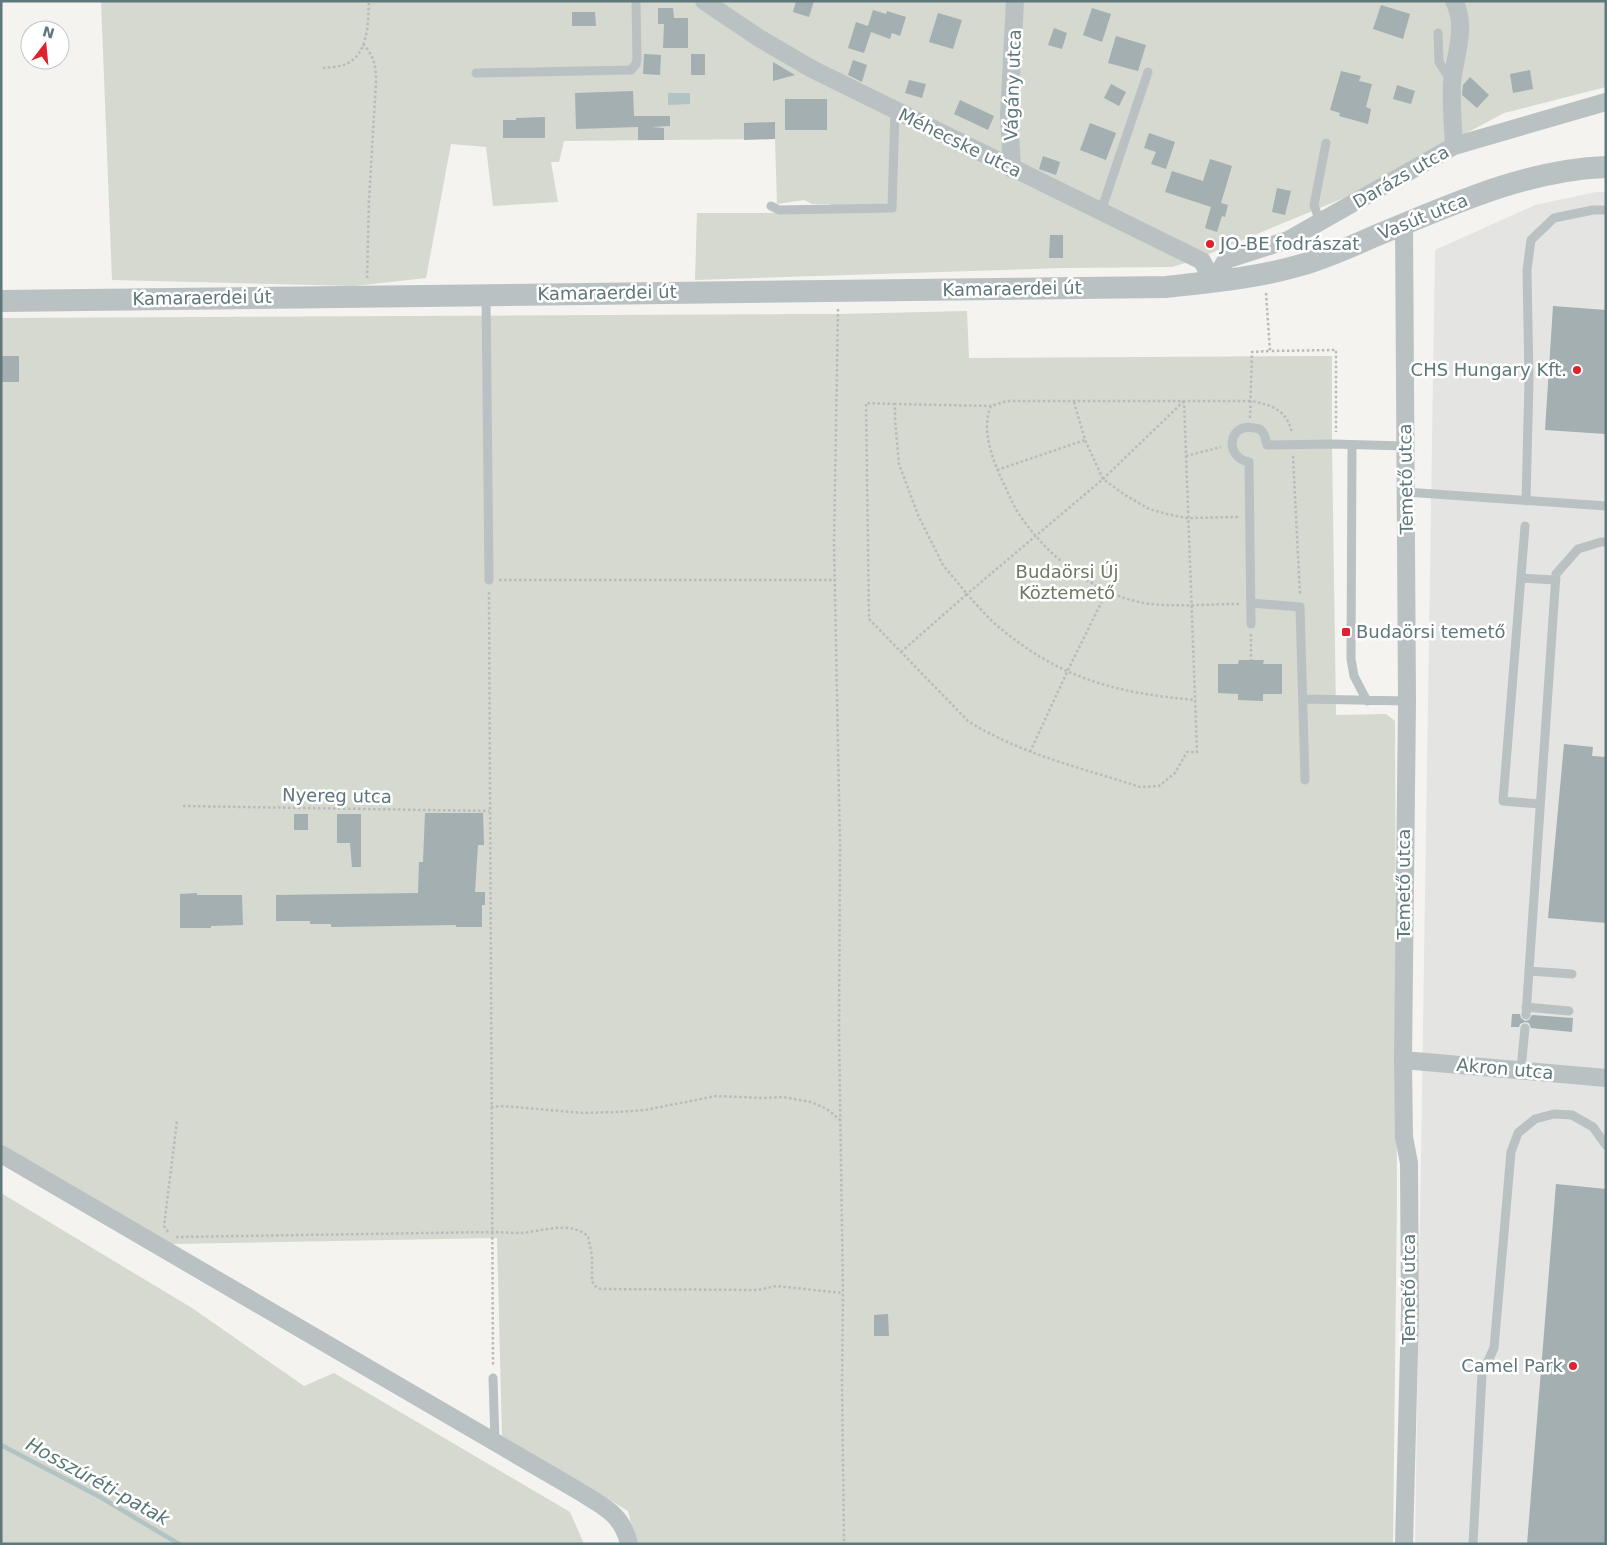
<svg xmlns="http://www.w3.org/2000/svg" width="1607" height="1545" font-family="'DejaVu Sans',sans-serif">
<rect width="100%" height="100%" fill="#f4f3ef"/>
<path fill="#e4e4e3" d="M1596 192H1606V1544H1415L1435 250 1535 205Z"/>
<path fill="#d5d9cf" d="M101 1H1606V87L1504 113 1351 195 1192 261 1172 267 1064 268 695 280 697 213H830V204H812L804 200 777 204 775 139 564 141 559 162H551L558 202 493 206 486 147 451 144 426 278 354 286 112 280Z
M967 311 969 358 1332 356V444L1336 715 1386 714 1395 721 1397 1197 1393 1544H636L628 1511 502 1436 497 1238 171 1244 1 1144V318L840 314Z
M1 1193 192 1308 304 1386 334 1373 570 1512 584 1544H1Z"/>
<path fill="#b1c3c3" d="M668 93H690V104L668 105Z"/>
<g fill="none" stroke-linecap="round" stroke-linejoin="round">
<path stroke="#b1c3c3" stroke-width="4.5" d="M1 1445 100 1497 179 1544"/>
</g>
<path fill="#a3afb1" d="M796 1H814L809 17 793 12Z
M1381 5 1410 14 1403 39 1373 29Z
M658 8H673L674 18H688V48H663L664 24H658Z
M1092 8 1111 14 1102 42 1083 35Z
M873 10 886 14 887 11 906 17 900 36 892 33 890 39 871 32 864 53 848 48 856 22 868 26Z
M572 12H595L596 26H572Z
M938 13 962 20 953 49 929 42Z
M1054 28 1067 33 1062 49 1048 45Z
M1116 36 1146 45 1138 71 1108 63Z
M644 54 661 55 660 75 643 74Z
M691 54H705V75H691Z
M853 60 867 65 862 82 848 75Z
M773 62 795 75 773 81Z
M1530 70 1533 89 1513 93 1510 74Z
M1341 71 1361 76 1359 81 1372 84 1366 107 1371 109 1368 124 1339 116 1340 113 1330 110Z
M1470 77 1489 95 1477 108 1462 95 1463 85Z
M909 80 926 84 922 98 905 93Z
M1111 84 1126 92 1119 106 1104 98Z
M1397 85 1415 91 1411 104 1393 99Z
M633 91 634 116H670V126L651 127 664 128V140H638V127L576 129 575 93Z
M785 99H827V130H785Z
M960 100 994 116 988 130 954 114Z
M545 117V138H503V120H516V118Z
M775 122V139L744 140V123Z
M1090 123 1116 133 1106 160 1080 150Z
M1149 133 1175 142 1166 169 1151 164 1156 152 1144 148Z
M1043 156 1060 162 1056 175 1039 169Z
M1210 159 1232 166 1221 203 1228 205 1225 217 1222 216 1217 232 1205 228 1211 207 1165 192 1172 171 1203 181Z
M1277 188 1291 191 1285 215 1272 212Z
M1050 235H1063V258H1049Z
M1553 306 1606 310V434L1545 430Z
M1 356H19V382H1Z
M1239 660H1264L1263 664H1282V694H1263V701L1238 700V694L1218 693V664H1238Z
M1564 744 1593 747 1592 756 1606 757V923L1548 918Z
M425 813H483L484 845H478L475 892H485V905H482V927H456V925L331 927V924H310V921H276V895L418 893 419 862H423Z
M294 814H308V830H294Z
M337 814H361V867H352L350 843H337Z
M197 893V895H242L243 925 211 926V928H180V894Z
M1512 1014H1520L1521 1018 1525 1021 1529 1020 1532 1015 1573 1018 1572 1032 1531 1028 1529 1023 1525 1022 1520 1024 1519 1027H1511Z
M1556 1184 1606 1189V1544H1527Z
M888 1314 889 1336H874V1315Z"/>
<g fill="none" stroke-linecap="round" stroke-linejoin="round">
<path stroke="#b7bbbc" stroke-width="2.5" stroke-dasharray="2.5 2.5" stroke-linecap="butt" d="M363 44C374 56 376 66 376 82L369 200 367 279
M323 68C330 67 340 67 346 64 369 54 368 22 369 1
M1266 293 1270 351 1336 350V432
M838 309 834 544 840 847 839 1032 843 1293 842 1385 844 1544
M1184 401 1103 479 967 594C975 603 984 613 993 622 1057 678 1114 693 1196 700
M1074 402 1085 440 1103 479 1125 495 1149 509 1167 514 1187 518 1239 517
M895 404 866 403 869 619 968 721C1020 754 1082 768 1140 787L1159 786 1175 773 1187 752H1197L1184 401
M1250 418 1252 352 1270 351
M1186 456 1221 447
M1293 456 1300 595
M997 470 1085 440
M499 580H836
M489 592 493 1366
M1239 604C1210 604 1180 607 1151 604 1098 598 1045 555 1017 511 1011 501 1007 490 1002 480 992 459 981 428 991 406L1007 401H1251C1272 405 1287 410 1292 433
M1251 634V660
M901 652 967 594 943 565 918 515 899 464 895 420V404L991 406
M1030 752 1067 672 1107 591
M183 806 489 811
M491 1107 503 1106 583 1113 619 1112 645 1110 716 1096 763 1098 783 1097 811 1102 827 1109 840 1120
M168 1232 164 1226 177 1121
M176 1237 492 1232C501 1232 510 1233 519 1233 542 1232 568 1220 588 1236L592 1256V1281L595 1286 601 1289 758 1290 776 1286 843 1293"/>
<path stroke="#bac1c3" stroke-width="9" d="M1438 33 1439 62 1451 81
M476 73 631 70 636 64 637 59 636 1
M771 206 779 210 892 208 895 111
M1101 211 1148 72
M1320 222 1314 205 1326 143
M486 295 489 580
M1352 445 1351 659 1354 676 1367 701
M1406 492 1606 506
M1526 501 1529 380 1527 270 1531 240 1554 218 1593 210H1606
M1525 526 1503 801 1540 804
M1521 578 1556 580
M1251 603 1300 607 1305 780
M1251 624 1249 462C1223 457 1229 422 1254 428 1258 428 1262 430 1264 434 1265 437 1266 441 1267 445L1332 444 1405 446
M1304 699 1407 701
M1529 971 1572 974
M1526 1007 1569 1011
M1526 1015 1556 574 1578 549 1601 542H1606
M1521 1069 1525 1028
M493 1378 495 1442
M1473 1544 1482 1374 1494 1348 1511 1152 1518 1133 1535 1119 1554 1114 1572 1115 1593 1127 1606 1145"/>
<path stroke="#bac1c3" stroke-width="18" d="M704 1 759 38 812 69 1202 261 1213 282
M1454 1C1468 27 1454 57 1452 84 1451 105 1453 125 1454 146
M1012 169 1009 115 1015 1
M1213 282 1226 260 1288 240 1454 146 1606 102
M1403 1060 1606 1078
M1 1154 577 1490C602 1506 622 1513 629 1544
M1404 1544 1410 1312 1409 1163 1404 1137 1403 1060 1407 701 1404 224"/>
<path stroke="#bac1c3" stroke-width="22" d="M1 301 1166 287C1211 282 1257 278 1301 265 1326 258 1350 247 1375 236 1449 206 1524 170 1606 167"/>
</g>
<g fill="#e2212e" stroke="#fff" stroke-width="2">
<circle cx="1210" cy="244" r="5"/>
<circle cx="1577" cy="370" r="5"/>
<rect x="1341" y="627" width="10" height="10" rx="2.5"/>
<circle cx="1573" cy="1366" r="5"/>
</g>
<g text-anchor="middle" stroke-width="5" stroke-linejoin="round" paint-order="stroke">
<g font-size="18" fill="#5f777b" stroke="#fff">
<text transform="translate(1013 85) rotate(-88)" y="6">Vágány utca</text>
<text transform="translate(960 143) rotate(26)" y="6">Méhecske utca</text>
<text transform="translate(1401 177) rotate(-30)" y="6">Darázs utca</text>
<text transform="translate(1423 217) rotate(-22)" y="6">Vasút utca</text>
<text transform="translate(1012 289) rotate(-1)" y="6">Kamaraerdei út</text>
<text transform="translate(607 293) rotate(-1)" y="6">Kamaraerdei út</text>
<text transform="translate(202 298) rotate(-1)" y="6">Kamaraerdei út</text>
<text transform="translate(1406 479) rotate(-91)" y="6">Temető utca</text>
<text transform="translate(337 796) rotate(1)" y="6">Nyereg utca</text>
<text transform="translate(1404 884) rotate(-90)" y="6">Temető utca</text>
<text transform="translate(1505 1069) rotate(5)" y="6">Akron utca</text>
<text transform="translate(1409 1289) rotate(-90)" y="6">Temető utca</text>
</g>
<g font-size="18" fill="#5f777b" stroke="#fff" text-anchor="start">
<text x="1220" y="250">JO-BE fodrászat</text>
<text x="1567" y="376" text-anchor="end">CHS Hungary Kft.</text>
<text x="1356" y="638">Budaörsi temető</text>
<text x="1563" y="1372" text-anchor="end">Camel Park</text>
</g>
<g font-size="18" fill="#6d7861" stroke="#fff">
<text x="1067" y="578">Budaörsi Új<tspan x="1067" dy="21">Köztemető</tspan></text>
</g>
<g font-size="19" font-style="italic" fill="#597877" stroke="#fff">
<text transform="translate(98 1481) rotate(29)" y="7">Hosszúréti-patak</text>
</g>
</g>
<rect width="1607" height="1545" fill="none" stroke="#5f777b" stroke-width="5"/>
<g transform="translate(45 45) rotate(16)"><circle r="24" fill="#ffffff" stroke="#bfc9ca"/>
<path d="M0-4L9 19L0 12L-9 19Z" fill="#e2212e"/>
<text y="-8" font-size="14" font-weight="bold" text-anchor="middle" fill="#5f777b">N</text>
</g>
</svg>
